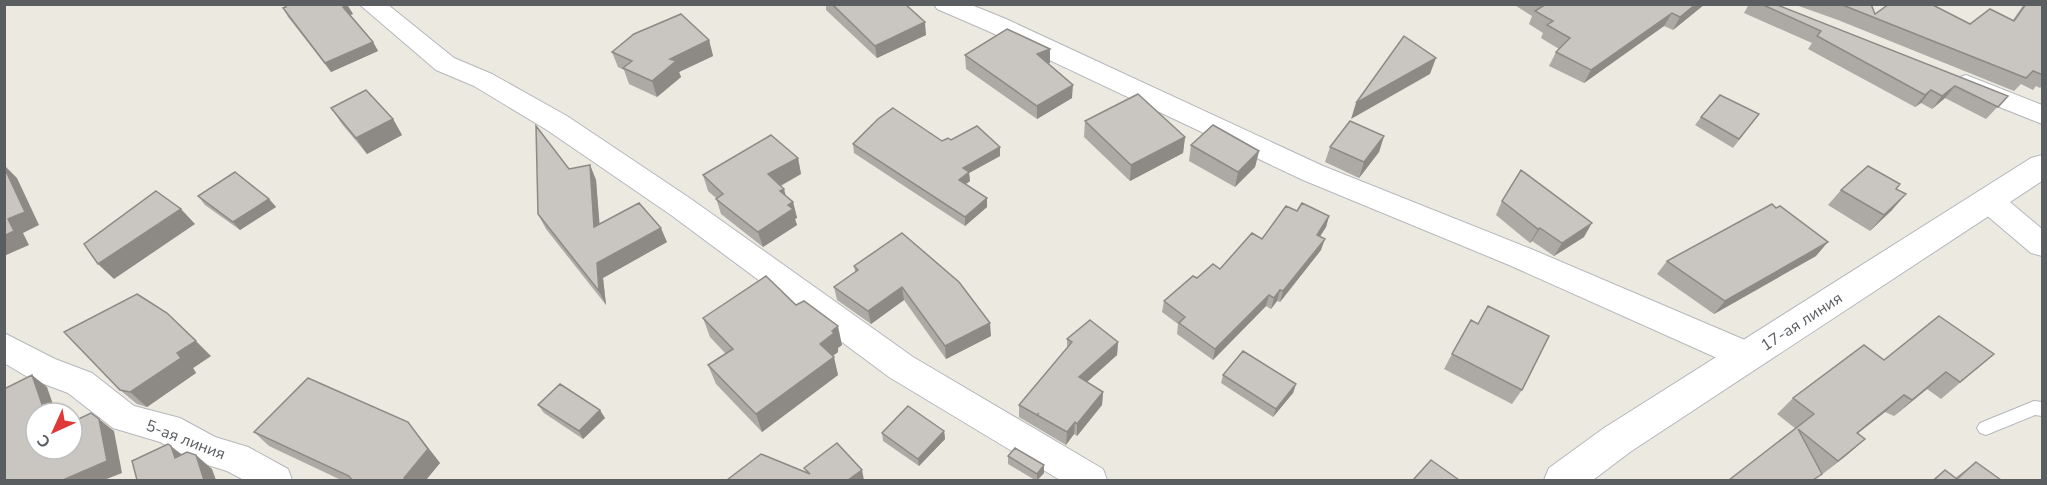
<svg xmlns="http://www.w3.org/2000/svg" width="2047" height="485" font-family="'Nunito Sans',sans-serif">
<rect width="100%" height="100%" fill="#ece9e1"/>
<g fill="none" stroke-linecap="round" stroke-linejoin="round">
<g stroke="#b4b7bb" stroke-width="2">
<path id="lane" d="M2034 401 2042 402V416L2035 415 1986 435 1980 433 1977 428 1980 423Z"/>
</g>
<g stroke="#b4b7bb" stroke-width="2">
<path id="street" d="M359 4H387L454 58 492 74 567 116 691 199 913 357 1103 469 1107 480H1060L889 377 671 215 547 130 474 86 436 70Z
M934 4H969L1006 19 1323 166 1531 249 1759 346 1763 356 1759 366 1747 370 1735 366 1509 265 1303 180 988 31 937 9Z
M1966 75 2042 105V124L1957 90 1953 84 1957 78Z
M1988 189 1998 192 2042 229V256L2031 253 1978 208 1973 200 1978 192Z
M4 333 55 359 92 373 134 406 180 418 215 437 248 447 288 469 292 480H244L227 471 195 461 160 442 113 428 68 393 31 379 4 363Z"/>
</g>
<g stroke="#b3b7bb" stroke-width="2">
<path id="secondary" d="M2042 155V181L1630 452 1593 480H1544L1549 468 1604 428 2031 158Z"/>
</g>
<use href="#lane" fill="#fff" fill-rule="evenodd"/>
<use href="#street" fill="#fff" fill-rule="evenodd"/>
<use href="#secondary" fill="#fff" fill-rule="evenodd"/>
</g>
<path fill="#ada9a5" d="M283 4H347L353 14 350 15 373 42 378 51 331 72 288 17 283 8 285 7Z
M826 4H905L926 35 877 58 826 10Z
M1513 4H1705L1673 30 1664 26 1584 83 1549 66 1556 52 1559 49 1541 38 1543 33 1529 24 1532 16Z
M1749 4H1775L2008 96 1986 119 1945 98 1932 109 1921 103 1915 107 1808 49 1812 43 1744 13Z
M1793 4H1871L1875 14 1970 24 2013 20 2024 4H2043V85L2040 88 2036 86 2033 90 2021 84 2014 91 1838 20Z
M709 40 713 56 679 72 681 77 657 97 629 84 624 70 618 67 612 52Z
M965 55 1050 63H1048L1072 98 1037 119 966 69Z
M331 108 393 119 402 135 367 154 342 124Z
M1759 114 1733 148 1695 125 1701 117Z
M1085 121 1185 137 1183 153 1130 181 1084 137Z
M1384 136 1379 152 1359 178 1325 162 1330 147Z
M951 140 1000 156 969 173 970 181 965 185 987 198V207L965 226 854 153 853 144Z
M1191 145 1259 151 1255 167 1235 187 1189 161Z
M798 158 801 174 781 186 786 196 793 202 797 218 795 219 797 225 763 247 721 214 716 198 708 191 703 175Z
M590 165 596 180 599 224 667 242 603 278 606 305 546 229 538 214 569 169Z
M1896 189 1892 210 1870 231 1828 205 1841 190Z
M198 196 269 199 276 207 240 230 205 205Z
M1502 201 1584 237 1554 256 1532 241 1530 243 1496 215Z
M1297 211 1329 216 1326 227 1320 236 1321 250 1280 302 1277 301 1271 309 1266 306 1213 360 1177 334 1178 324 1162 312 1164 301 1197 278 1220 269 1262 239Z
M902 233 991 336 946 359 904 300 871 324 837 300 834 287 855 272 854 266Z
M1816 256 1714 314 1657 274 1667 261Z
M796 305 842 345 838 348V352L833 356 838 375 762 432 716 384 708 365 726 354 710 337 703 318Z
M1067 339 1118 342 1117 355 1087 382 1103 392 1102 405 1077 436 1074 434 1066 445 1019 417V405L1067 348Z
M1452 354 1522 390 1512 404 1444 369Z
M1994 354 1941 399 1927 389 1894 416 1885 412 1858 433 1865 439 1820 476 1796 429 1777 414 1793 398 1884 360Z
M211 356 193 368 196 373 147 407 137 404 120 390Z
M1223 375 1296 384 1293 393 1273 417 1221 383Z
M538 405 605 418 583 439 544 413Z
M944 431 945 439 919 466 883 441 882 433Z
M254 432 419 436 440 463 426 480H341L269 446Z
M1008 456 1044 473 1038 480H1035L1008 464Z
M1976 462 2001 480H1932L1945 470 1955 478Z"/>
<path fill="#8d8a86" d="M1696 4H1705L1673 30 1680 17Z
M347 5 353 14 348 16 343 7Z
M1672 13 1664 26 1584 83 1591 70Z
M925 22 926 35 877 58 875 46Z
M709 40 713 56 679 72 681 77 657 97 652 81 670 59Z
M373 42 378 51 331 72 325 63Z
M1050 49V63L1037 68V54Z
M1436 58 1430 74 1351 119 1356 103Z
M1073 85 1072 98 1037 119V106Z
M1955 86 1945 98 1932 109 1942 96Z
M1931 90 1921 103 1915 107 1925 95Z
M393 119 402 135 367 154 356 138Z
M1384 136 1379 152 1359 178 1364 162Z
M1185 137 1183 153 1130 181 1131 165Z
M1000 147V156L969 173 970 181 959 189V180L963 168Z
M1259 151 1255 167 1235 187 1238 172Z
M798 158 801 174 772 190 768 174Z
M4 165 17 178 39 225 23 233 29 245 4 256V236L8 219Z
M590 165 596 180 601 241 594 227Z
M784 189 788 204 780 191Z
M1906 194 1892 210 1870 231 1884 215Z
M987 198V207L965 226V217Z
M269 199 276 207 240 230 233 222Z
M793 202 797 218 795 219 797 225 763 247 758 232 788 205Z
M181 209 195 224 114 279 98 264Z
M1329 216 1326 227 1314 246 1317 235Z
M1592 223 1584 237 1554 256 1562 243Z
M661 228 667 242 603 278 606 305 599 291 597 263Z
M1540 228 1532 241 1530 243 1538 229Z
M1325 239 1321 250 1280 302 1283 291Z
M1828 242 1816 256 1714 314 1725 301Z
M902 287 904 300 871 324 868 311Z
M1280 290 1277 301 1271 309 1274 298Z
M1269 295 1266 306 1213 360 1215 349Z
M990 323 991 336 946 359 945 346Z
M838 326 842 345 838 348V352L824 362 820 344 832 331Z
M196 341 211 356 193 368 196 373 147 407 130 392 177 353Z
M1118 342 1117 355 1078 390 1079 377Z
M834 357 838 375 762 432 756 414Z
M1946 372 1927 389 1894 416 1912 400Z
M32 375 47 387 56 413H45Z
M1296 384 1293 393 1273 417 1276 409Z
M1103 392 1102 405 1077 436V424Z
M1904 395 1885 412 1839 448 1857 433Z
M600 410 605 418 583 439 579 431Z
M99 419 114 431 122 473 104 480H63Z
M408 422 440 463 426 480H406L404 478Z
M1075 422 1074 434 1066 445 1067 432Z
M944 431 945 439 919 466 918 459Z
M1865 439 1847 455 1820 476 1838 461Z
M171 446 188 460 175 458Z
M196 455 212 469 216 480H204Z
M1044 465V473L1037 480V474Z
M862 470 864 480H848Z"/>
<path fill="#c9c5c0" stroke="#8d8a86" stroke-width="1.5" d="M285 4H347L343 7 373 42 325 63 283 8 286 7Z
M832 4H905L925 22 875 46Z
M1541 4H1696L1680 17 1672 13 1591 70 1556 52 1570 38 1547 25 1553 21 1535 11 1543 6Z
M1761 4H1775L2008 96 1998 107 1955 86 1942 96 1931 90 1925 95 1817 36 1821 31Z
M1840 4H1871L1875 14 1889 4H1931L1970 24 1990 9 2014 21 2026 4H2043V75L2033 71 2026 78Z
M681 14 709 40 670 59 676 61 652 81 623 68 632 61 612 52 634 34Z
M1007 29 1050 49 1037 54 1073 85 1037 106 965 55Z
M1404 36 1436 58 1356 103Z
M366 90 393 119 356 138 331 108Z
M1138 94 1185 137 1131 165 1085 121Z
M1720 95 1759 114 1739 139 1701 117Z
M893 108 942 141 948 138 951 140 977 126 1000 147 963 168 969 172 959 180 987 198 965 217 853 144 878 119Z
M1350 121 1384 136 1364 162 1330 147Z
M1213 125 1259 151 1238 172 1191 145Z
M536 126 569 169 590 165 594 227 639 203 661 228 597 263 599 291 538 214Z
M771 135 798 158 768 174 784 189 780 191 793 202 788 205 793 209 758 232 716 199 723 194 703 175Z
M1868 166 1900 184 1896 189 1906 194 1884 215 1841 190Z
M4 167 25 212 8 219 14 231 4 236Z
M1521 170 1592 223 1562 243 1540 228 1538 229 1502 201Z
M235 172 269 199 233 222 198 196Z
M156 191 181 209 98 264 84 244Z
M1302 203 1329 216 1317 235 1325 239 1283 291 1280 290 1274 298 1269 295 1215 349 1179 323 1185 317 1164 301 1193 276 1197 278 1213 264 1220 269 1252 233 1262 239 1286 206 1297 211Z
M1772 204 1776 208 1780 206 1828 242 1725 301 1667 261Z
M902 233 959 282 990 323 945 346 902 287 868 311 834 287 858 270 854 266Z
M766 276 796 305 804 301 838 326 832 331 834 333 820 344 834 357 756 414 708 365 733 349 703 318Z
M137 294 167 313 196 341 177 353 181 358 130 392 120 390 64 332Z
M1488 306 1549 336 1522 390 1452 354 1471 320 1478 324Z
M1939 316 1994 354 1960 382 1946 372 1912 400 1904 395 1857 433 1865 439 1838 461 1798 429 1822 474 1813 480H1729L1814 414 1793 398 1864 345 1884 360Z
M1090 320 1118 342 1079 377 1103 392 1077 424 1075 422 1067 432 1037 415 1039 413 1037 415 1019 405 1072 342 1067 339Z
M1243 351 1296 384 1276 409 1223 375Z
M32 375 45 413H36V449H72V422L91 413 99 419 107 461 63 480H4V389Z
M308 378 408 422 428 449 404 478 407 480H352L349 476 254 432Z
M560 384 600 410 579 431 538 405Z
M908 406 944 431 918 459 882 433Z
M837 443 862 470 848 480H727L761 454 810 474 804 468Z
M168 444 171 446 175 458 187 452 196 455 204 480H137L132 461Z
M1015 448 1044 465 1037 474 1008 456Z
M1431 460 1459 480H1413Z
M1976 462 2001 480H1934L1945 470 1957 479Z"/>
<g text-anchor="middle" stroke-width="4.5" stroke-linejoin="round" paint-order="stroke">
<g font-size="16" fill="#5a5e61" stroke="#fff">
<text transform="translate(1801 321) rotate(-33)" y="6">17-ая линия</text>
<text transform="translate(186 439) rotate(21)" y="6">5-ая линия</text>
</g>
</g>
<rect width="2047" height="485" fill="none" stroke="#5a5e61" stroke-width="12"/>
<g transform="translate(54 431) rotate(225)"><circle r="28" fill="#ffffff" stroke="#bdbfc0" stroke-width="1.5"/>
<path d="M0-4.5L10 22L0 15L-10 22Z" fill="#dd3937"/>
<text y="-9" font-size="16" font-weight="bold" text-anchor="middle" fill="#5a5e61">С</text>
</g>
</svg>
